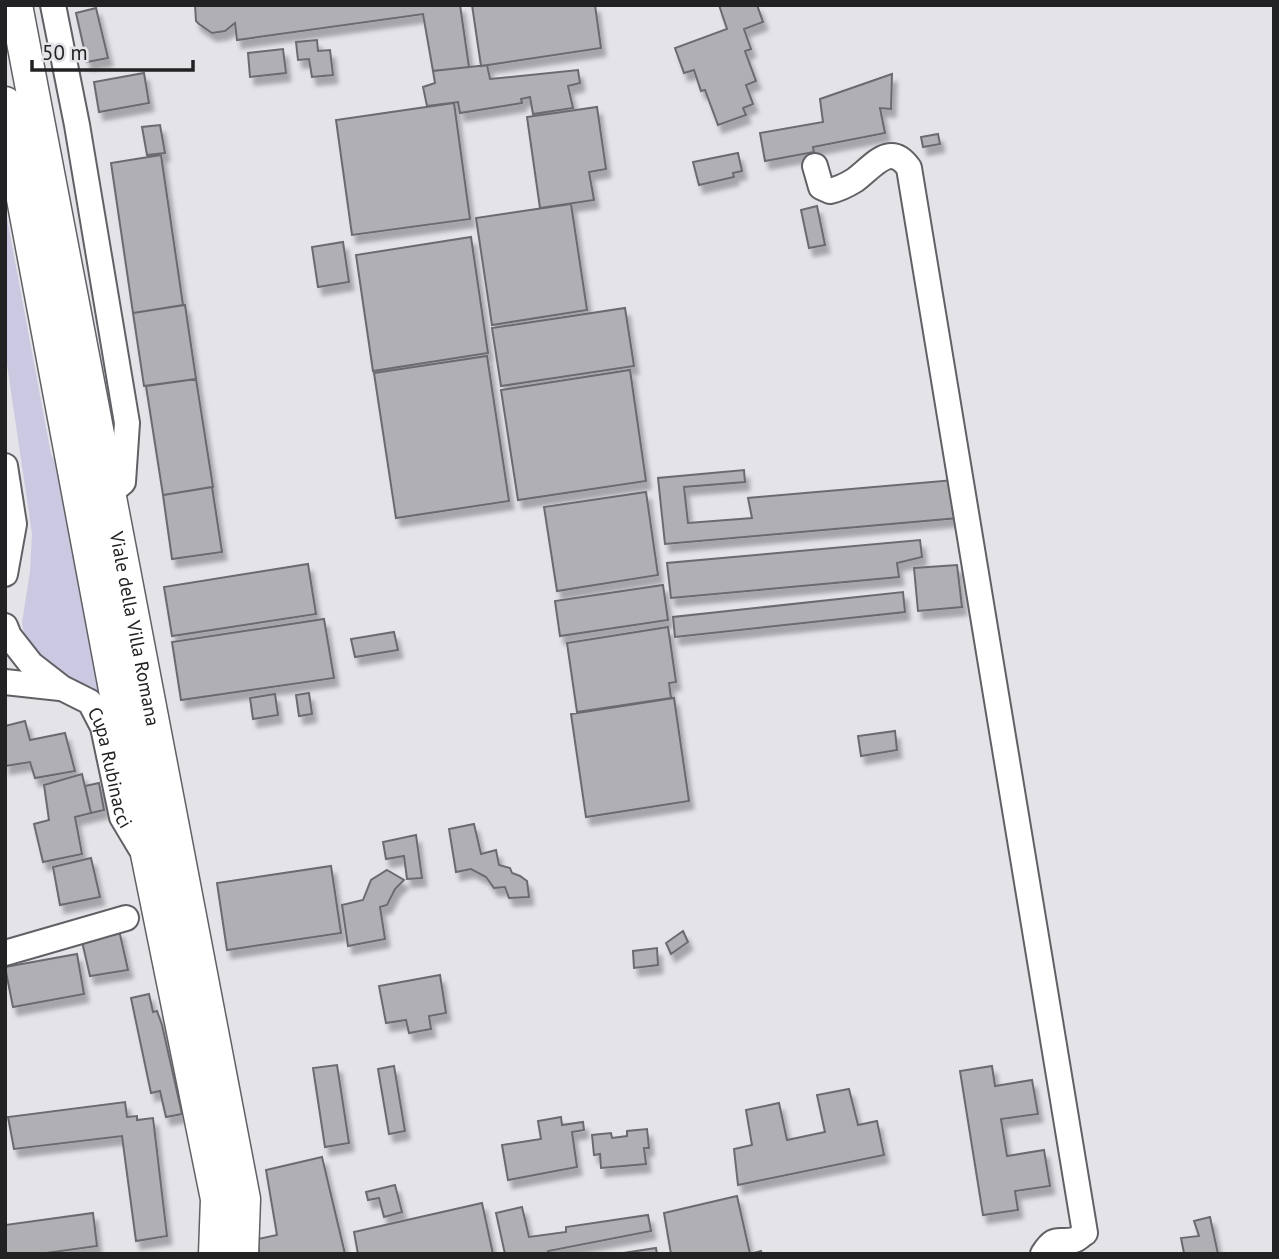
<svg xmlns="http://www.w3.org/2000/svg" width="1279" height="1259" font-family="'PT Sans',sans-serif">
<defs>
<filter id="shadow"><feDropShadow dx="4.5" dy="8" stdDeviation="2" flood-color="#0004"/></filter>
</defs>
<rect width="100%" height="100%" fill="#e3e3e8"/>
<path fill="#cbc9e1" d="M5 208 51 454 56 464 111 713 93 687 60 675 37 656 25 638 22 623 30 571 32 534 5 351Z"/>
<path fill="#afafb4" stroke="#6b6b70" stroke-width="2" filter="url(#shadow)" d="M195 5H460L469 67 433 71 423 14 237 40 235 23 225 31 212 33 199 24 196 21Z
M472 5H595L601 48 481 66Z
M719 5H757L763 22 744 29 751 49 745 51 756 81 746 85 753 104 743 108 746 115 718 125 705 90 701 91 694 70 684 73 675 48 727 29Z
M96 8 108 58 87 62 76 13Z
M317 40 318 51 330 50 333 75 312 77 309 59 298 60 296 42Z
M283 49 286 73 250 77 248 53Z
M487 65 490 79 578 70 580 83 568 86 573 108 533 114 530 97 521 99 522 103 460 113 458 102 427 106 423 87 435 83 433 71Z
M144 73 149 103 99 112 94 82Z
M892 74 891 109 880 108 885 133 813 147 814 152 765 161 760 133 823 122 820 99Z
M454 103 470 219 352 235 336 120Z
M597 107 606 169 589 172 594 200 540 208 527 117Z
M160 125 165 153 147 155 142 127Z
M938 134 940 144 923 147 921 137Z
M738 153 742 171 733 173 734 177 699 185 693 162Z
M161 155 183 305 133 313 111 163Z
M571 204 587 310 492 325 476 218Z
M817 206 825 245 809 248 801 210Z
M471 237 488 353 373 371 356 255Z
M343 242 349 282 318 287 312 247Z
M185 305 196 379 144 386 133 313Z
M625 308 634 366 501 386 492 328Z
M487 356 509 501 396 518 374 373Z
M630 370 646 481 518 500 501 390Z
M196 379 213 487 163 495 146 386Z
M744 470 745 482 684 487 688 523 752 518 748 498 954 480 958 518 665 544 658 478Z
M212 487 222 552 172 559 163 495Z
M646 492 658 575 557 591 544 507Z
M920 540 922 557 897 563 899 577 671 598 667 563Z
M308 564 316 614 172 636 164 587Z
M957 565 962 607 918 611 914 568Z
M663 585 668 620 560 636 555 601Z
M903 592 905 612 675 637 673 617Z
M324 619 334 678 181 700 172 642Z
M668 627 676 682 669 683 671 698 577 712 567 643Z
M394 632 398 650 355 657 351 639Z
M309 693 312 714 299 716 296 695Z
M275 694 278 715 253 719 250 698Z
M674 698 689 801 586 817 571 714Z
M25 721 30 740 65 733 75 771 35 778 30 762 5 766V726Z
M895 731 897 750 861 756 858 736Z
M82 774 91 813 75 817 82 854 43 862 34 824 49 820 44 785Z
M99 783 104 810 91 813 85 786Z
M474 824 481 854 496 850 499 865 510 868 512 873 520 876 527 881 529 897 509 898 505 887 494 888 486 877 471 869 456 872 449 829Z
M416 835 422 878 407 879 404 856 386 859 383 842Z
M91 858 100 897 60 905 53 867Z
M331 866 341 933 227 950 217 883Z
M387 870 404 880 395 889 387 905 380 907 385 939 348 946 342 905 363 900 371 880Z
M119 930 128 970 90 976 81 937Z
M683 931 688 942 671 954 666 943Z
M657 948 658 965 634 968 633 951Z
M77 954 84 994 13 1007 5 967Z
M440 975 446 1013 429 1016 431 1029 409 1033 406 1020 386 1023 379 986Z
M149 994 153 1012 157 1011 162 1025 182 1114 166 1117 160 1091 151 1093 131 998Z
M337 1065 349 1143 325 1147 313 1068Z
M394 1066 405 1131 389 1134 378 1069Z
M992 1066 995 1086 1032 1080 1038 1114 1001 1119 1007 1156 1044 1150 1050 1186 1015 1191 1018 1210 983 1215 960 1071Z
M849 1089 858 1125 877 1121 884 1155 738 1185 734 1149 752 1145 746 1110 779 1103 787 1140 825 1132 817 1095Z
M125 1102 127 1117 137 1116V1120L153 1118 167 1236 136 1241 122 1136 14 1149 8 1117Z
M561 1117 562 1125 583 1122 584 1130 572 1132 577 1167 508 1180 502 1145 541 1139 538 1121Z
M647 1129 649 1148H644L646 1164 601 1168 600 1154 594 1155 592 1135 611 1133 612 1138 627 1136V1131Z
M322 1157 345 1254H259L258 1239 277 1235 266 1170Z
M395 1185 402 1212 384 1217 379 1198 368 1200 366 1192Z
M737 1196 750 1254 761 1251 762 1254H671L664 1213Z
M482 1203 493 1254H358L354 1232Z
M522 1207 529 1237 566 1232V1227L648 1215 651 1231 548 1251 547 1254H505L496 1213Z
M93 1213 97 1246 39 1254H5V1225Z
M1210 1217 1218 1254H1171L1184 1253 1181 1238 1199 1236 1194 1221Z
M656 1248 657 1254H617Z"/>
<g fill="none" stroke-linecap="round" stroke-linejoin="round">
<g stroke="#616065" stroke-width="28">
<g id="minor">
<path d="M53 5 77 125 127 423 123 482 110 493"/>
<path d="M815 166 821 187 830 191C839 189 847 185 855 180 874 166 890 141 909 168L1085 1233C1081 1235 1078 1239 1074 1240 1058 1244 1056 1234 1043 1254"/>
<path d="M5 466 14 524 5 574"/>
<path id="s1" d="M5 626 9 636 31 664 62 688 90 702 103 727 122 817 140 847"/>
<path d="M5 682 60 688"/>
<path d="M5 953 126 918"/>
</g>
</g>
<g stroke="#616065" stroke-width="35">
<g id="major">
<path id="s2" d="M16 5 244 1199 242 1254"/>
<path d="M5 103 132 780 217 1199 215 1254"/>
</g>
</g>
<use href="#minor" stroke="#fff" stroke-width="24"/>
<use href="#major" stroke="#fff" stroke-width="32"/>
</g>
<g text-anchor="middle" stroke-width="5" stroke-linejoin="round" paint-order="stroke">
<g font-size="19" fill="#222224" stroke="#e3e3e8">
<text dy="7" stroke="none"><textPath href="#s2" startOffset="635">Viale della Villa Romana</textPath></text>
<text dy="7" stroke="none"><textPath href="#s1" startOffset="186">Cupa Rubinacci</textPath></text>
</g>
</g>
<rect width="1279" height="1259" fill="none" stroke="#222224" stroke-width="14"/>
<path d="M32 60v10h161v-10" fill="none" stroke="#222224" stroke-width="3.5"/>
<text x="42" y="60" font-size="21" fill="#222224" stroke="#e3e3e8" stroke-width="5" paint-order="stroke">50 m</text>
</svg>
